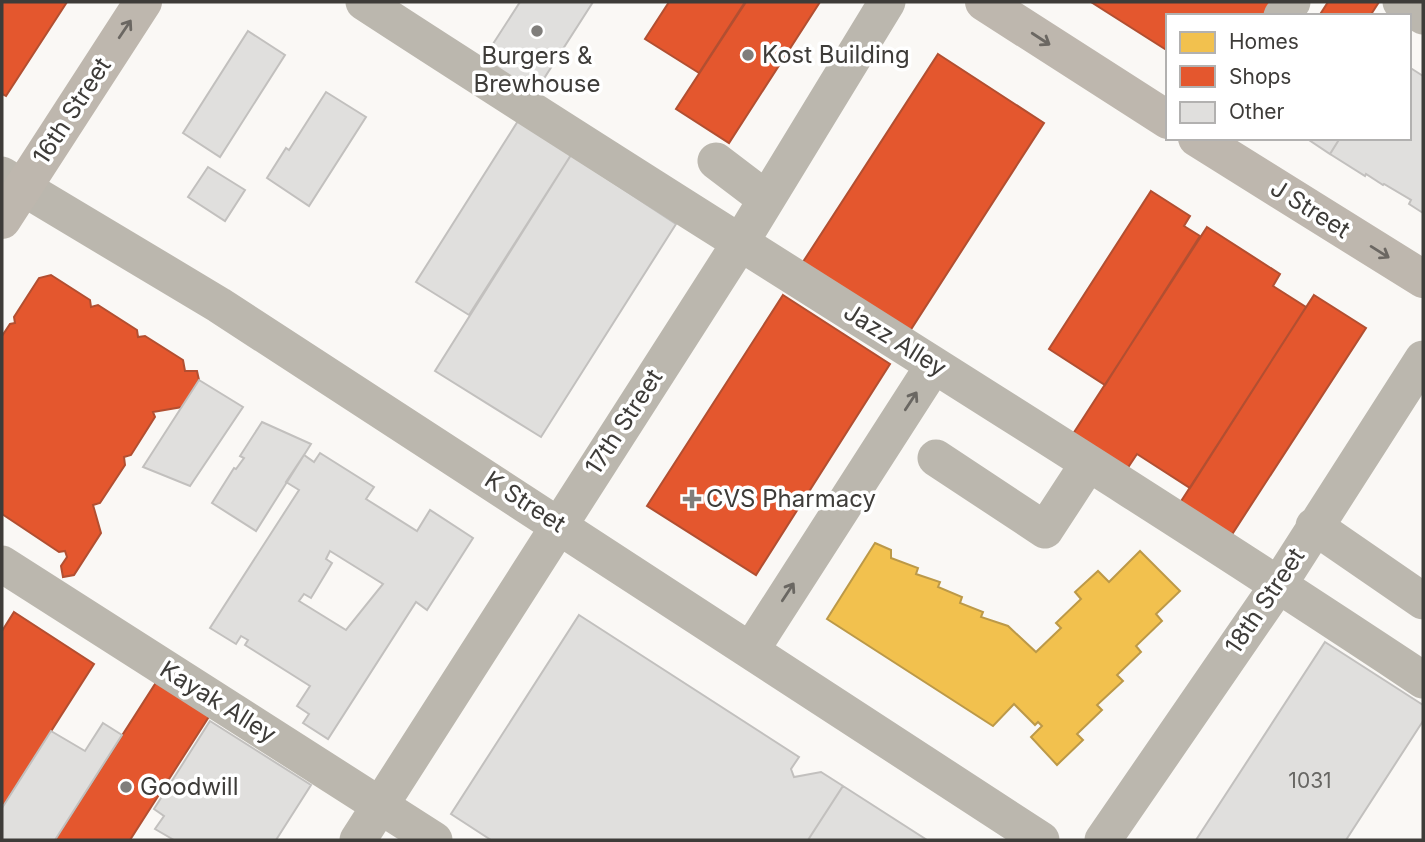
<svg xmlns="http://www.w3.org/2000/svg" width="1425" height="842" font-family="Inter,sans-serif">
<rect width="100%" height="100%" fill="#faf8f5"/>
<path fill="#f2c14e" stroke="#bc9948" stroke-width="2" d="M875 543 891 550V558L918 568 916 574 940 582 938 587 962 597 960 603 983 612 981 617 1008 626 1036 652 1061 628 1056 623 1081 599 1075 592 1098 571 1109 582 1140 551 1180 591 1156 614 1162 621 1136 646 1141 652 1117 675 1123 681 1097 705 1102 710 1077 734 1083 740 1057 765 1031 737 1042 726 1038 722 1035 725 1014 704 993 726 827 619Z"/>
<path fill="#e4572e" stroke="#b24f31" stroke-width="2" d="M2 2H67L6 96 2 94Z
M669 2H745L699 73 645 39Z
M746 2H820L729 143 676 109Z
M1091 2H1276L1267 16H1168V51Z
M1328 2H1379L1370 16H1319Z
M938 54 1044 123 908 334 801 265Z
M1151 191 1190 216 1184 226 1200 236 1105 385 1049 349Z
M1207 227 1280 274 1273 286 1306 307 1190 488 1137 454 1125 472 1071 437Z
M51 275 90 300 91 307 98 305 137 330 138 337 145 336 183 360 185 371H197L199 380 182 407 153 412 155 417 131 455 124 457 125 465 100 503 93 505 101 533 74 575 63 577 61 566 67 557 65 551 59 552 2 514V336L10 324 15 323 14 317 39 278Z
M783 295 890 364 756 575 647 506Z
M1314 295 1366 328 1229 539 1178 506Z
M14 612 94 664 2 808V631Z
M157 681 210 715 130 840H55Z"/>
<path fill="#e0dfdd" stroke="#c2c0be" stroke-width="2" fill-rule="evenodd" d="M520 2H593L534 94 482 61Z
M248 31 285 55 220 157 183 133Z
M1409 67 1423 76V213L1409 204 1411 200 1384 184 1383 185 1366 174 1365 176 1330 154 1340 138H1409Z
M326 92 366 117 309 206 267 178 286 148 289 150Z
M518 121 571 155 469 315 416 282Z
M1306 138H1340L1330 154Z
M571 155 676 224 541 437 435 371Z
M208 167 245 190 225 221 188 197Z
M199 380 243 407 190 486 143 467Z
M262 422 311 444 256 531 212 503 234 468 236 469 244 458 240 456Z
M320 453 374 487 366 499 417 531 430 510 473 538 427 610 416 602 328 739 303 723 309 714 297 706 310 686 245 645 248 640 241 636 236 644 210 628 299 490 286 482 304 455 314 462ZM330 551 383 584 346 630 299 601 304 594 311 598 332 563 326 559Z
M579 615 799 757 791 769 794 777 821 772 843 786 808 840H491L451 814Z
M1325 642 1423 705V721L1346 840H1196Z
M210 721 311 785 276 840H174L155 829 164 816 154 809Z
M103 723 122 735 55 840H2V808L51 731 85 751Z
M843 786 927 840H808Z"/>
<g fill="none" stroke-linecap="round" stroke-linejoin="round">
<path stroke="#bbb7ae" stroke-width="37" d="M364 2C715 231 1074 448 1423 680
M1401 2 1423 16
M1282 16 1292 2
M716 161 766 199
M2 175 219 305 1041 840
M936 458 1045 530 1088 464
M1314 526 1423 601
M2 564 434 840
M751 650 934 365
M358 840 740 243 887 2
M1103 840 1279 584 1423 359"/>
<path stroke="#beb7ae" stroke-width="38" d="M984 2 1168 120
M1197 138 1423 279
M2 220 143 2"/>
</g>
<defs><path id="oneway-shaft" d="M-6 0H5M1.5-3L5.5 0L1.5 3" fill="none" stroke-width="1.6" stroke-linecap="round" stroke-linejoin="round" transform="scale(1.75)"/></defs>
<g stroke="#6b6762">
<use href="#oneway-shaft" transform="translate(125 29) rotate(-56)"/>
<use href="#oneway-shaft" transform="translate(1041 39) rotate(33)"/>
<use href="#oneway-shaft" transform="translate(1380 252) rotate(32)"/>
</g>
<g stroke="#6a6762">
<use href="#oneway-shaft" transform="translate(911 401) rotate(-57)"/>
<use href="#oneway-shaft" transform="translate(788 592) rotate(-57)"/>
</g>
<g fill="#807e7b" stroke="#fff" stroke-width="2.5">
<circle cx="537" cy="31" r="7"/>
<circle cx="748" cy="55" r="7"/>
<path d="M688.5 488.5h7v7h7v7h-7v7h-7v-7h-7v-7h7z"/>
<circle cx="126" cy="787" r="7"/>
</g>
<g text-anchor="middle" stroke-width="7" stroke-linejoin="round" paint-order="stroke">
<g font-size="21" fill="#676663">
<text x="1310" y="788">1031</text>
</g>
<g font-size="24" fill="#3e3c39" stroke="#fff" text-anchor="start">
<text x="762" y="63">Kost Building</text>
<text x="537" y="64" text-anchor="middle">Burgers &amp;<tspan x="537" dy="28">Brewhouse</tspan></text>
<text x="706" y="507">CVS Pharmacy</text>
<text x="140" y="795">Goodwill</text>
</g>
<g font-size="24" fill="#3e3c39" stroke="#fff">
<text transform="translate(72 111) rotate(-57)" y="8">16th Street</text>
<text transform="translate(1310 209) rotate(32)" y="8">J Street</text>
<text transform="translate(895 340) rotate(32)" y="8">Jazz Alley</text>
<text transform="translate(624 422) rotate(-57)" y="8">17th Street</text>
<text transform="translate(525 502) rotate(33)" y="8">K Street</text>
<text transform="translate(1265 601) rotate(-56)" y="8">18th Street</text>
<text transform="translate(218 702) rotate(32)" y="8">Kayak Alley</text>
</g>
</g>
<rect width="1425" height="842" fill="none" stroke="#3e3c39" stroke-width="7"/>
<rect x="1166" y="14" width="245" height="126" fill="#ffffff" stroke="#b2b1b0" stroke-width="2"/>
<rect x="1180" y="32" width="35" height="21" fill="#f2c14e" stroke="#b2b1b0" stroke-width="2"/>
<text x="1229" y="49" font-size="21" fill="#3e3c39">Homes</text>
<rect x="1180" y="66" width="35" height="21" fill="#e4572e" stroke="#b2b1b0" stroke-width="2"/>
<text x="1229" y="84" font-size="21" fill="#3e3c39">Shops</text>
<rect x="1180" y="102" width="35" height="21" fill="#e0dfdd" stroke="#b2b1b0" stroke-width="2"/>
<text x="1229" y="119" font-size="21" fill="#3e3c39">Other</text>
</svg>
